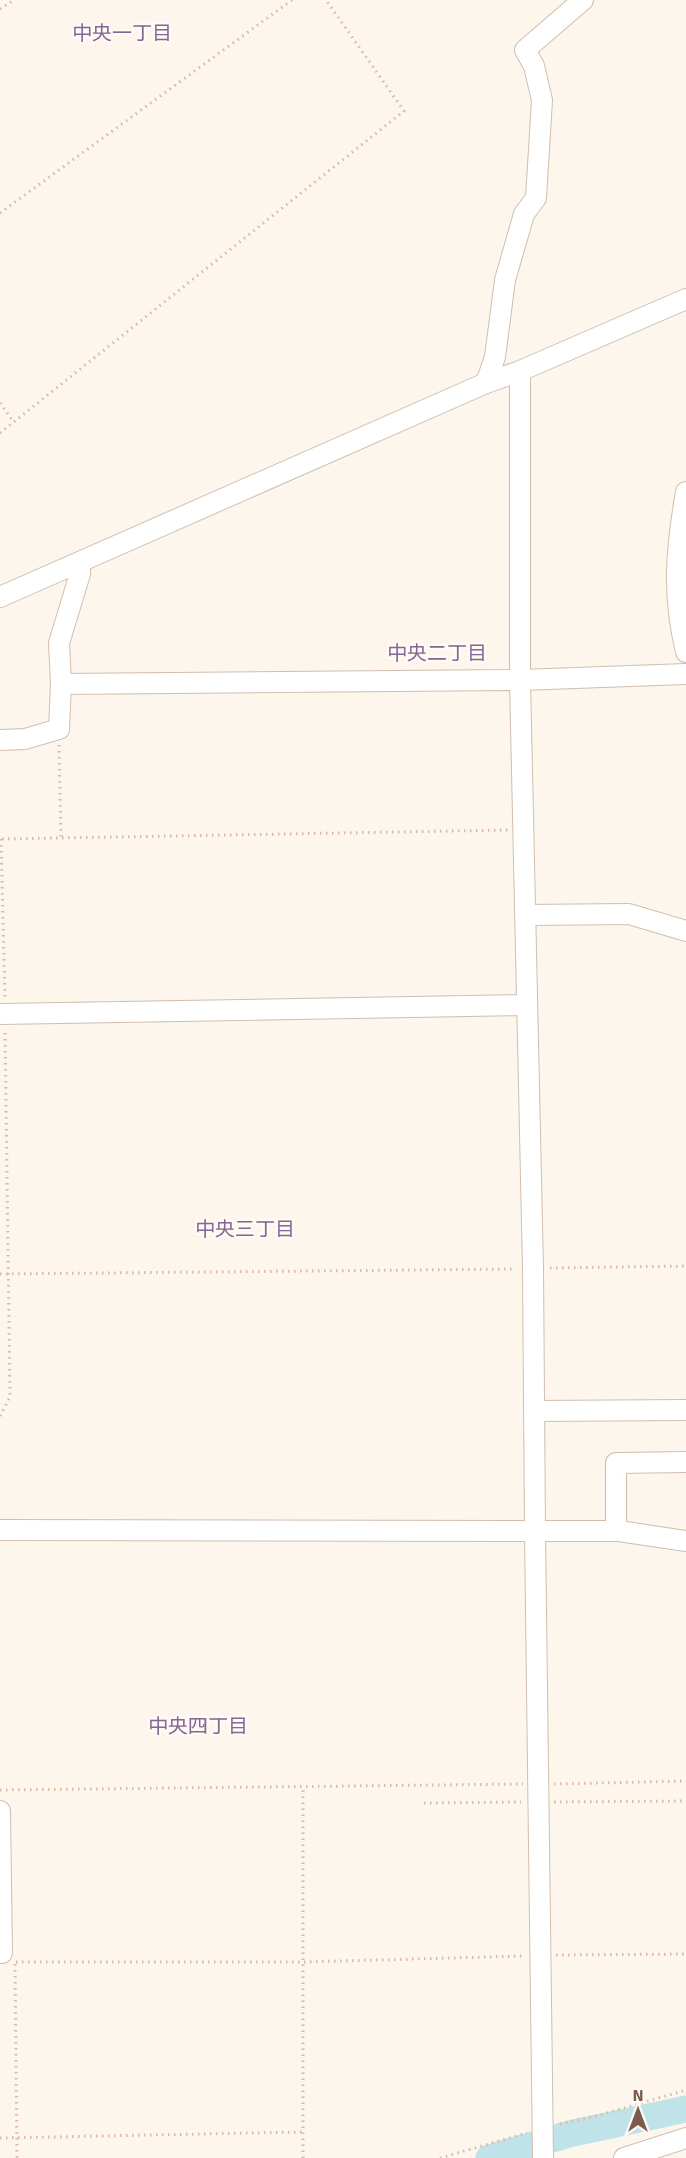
<svg xmlns="http://www.w3.org/2000/svg" width="686" height="2158" font-family="Signika,'Noto Sans JP',sans-serif">
<rect width="100%" height="100%" fill="#fdf6ec"/>
<g fill="none" stroke-linecap="round" stroke-linejoin="round">
<path stroke="#bfe3e8" stroke-width="27" d="M489 2158 569 2134 686 2109"/>
<g stroke="#d1beb0" stroke-width="22">
<path id="minor" d="M486 383 495 357 505 280 524 214 536 198 542 100 534 66 525 50 583 0
M686 492C676 549 672 594 686 652
M0 597 486 383 520 371 686 299
M61 684 520 680 686 674
M0 740 25 739 59 729 61 684 59 643 80 574V562
M525 915 629 914 686 931
M0 1014 527 1005
M534 1411 686 1410
M0 1530 535 1531 533 1268 520 680V371
M616 1531V1463L686 1462
M0 1811 2 1953H0
M543 2158 535 1531H619L686 1541
M624 2158 686 2138"/>
</g>
<path stroke="#d9b8a5" stroke-width="3" stroke-dasharray="1.5 4.5" stroke-linecap="butt" d="M0 9 14 0
M0 213 292 0
M0 403 13 421
M0 433 404 111 326 0
M59 745 61 839
M1 839 5 999
M2 839 508 830
M550 1268 686 1266
M0 1274 516 1269
M0 1416 10 1397 5 1029
M554 1784 686 1781
M0 1790 523 1784
M554 1802 686 1801
M424 1803 521 1802
M556 1955 686 1954
M16 1962H303L525 1956
M15 1964 17 2158
M560 2124 600 2115 686 2090
M0 2138 302 2132
M303 2158V1787
M440 2158 527 2133"/>
<use href="#minor" stroke="#fff" stroke-width="20"/>
</g>
<g text-anchor="middle" stroke-width="5" stroke-linejoin="round" paint-order="stroke">
<g font-size="20" fill="#846695" stroke="#fffaf3">
<text x="122" y="40">中央一丁目</text>
<text x="437" y="660">中央二丁目</text>
<text x="245" y="1236">中央三丁目</text>
<text x="198" y="1733">中央四丁目</text>
</g>
</g>
<g transform="translate(638 2110)" stroke="#fffaf3" stroke-width="4.5" paint-order="stroke">
<path d="M0-4.5L10 22L0 15L-10 22Z" fill="#7a5c4d"/>
<text y="-9" font-size="16" font-weight="bold" text-anchor="middle" fill="#7a5c4d">N</text>
</g>
</svg>
